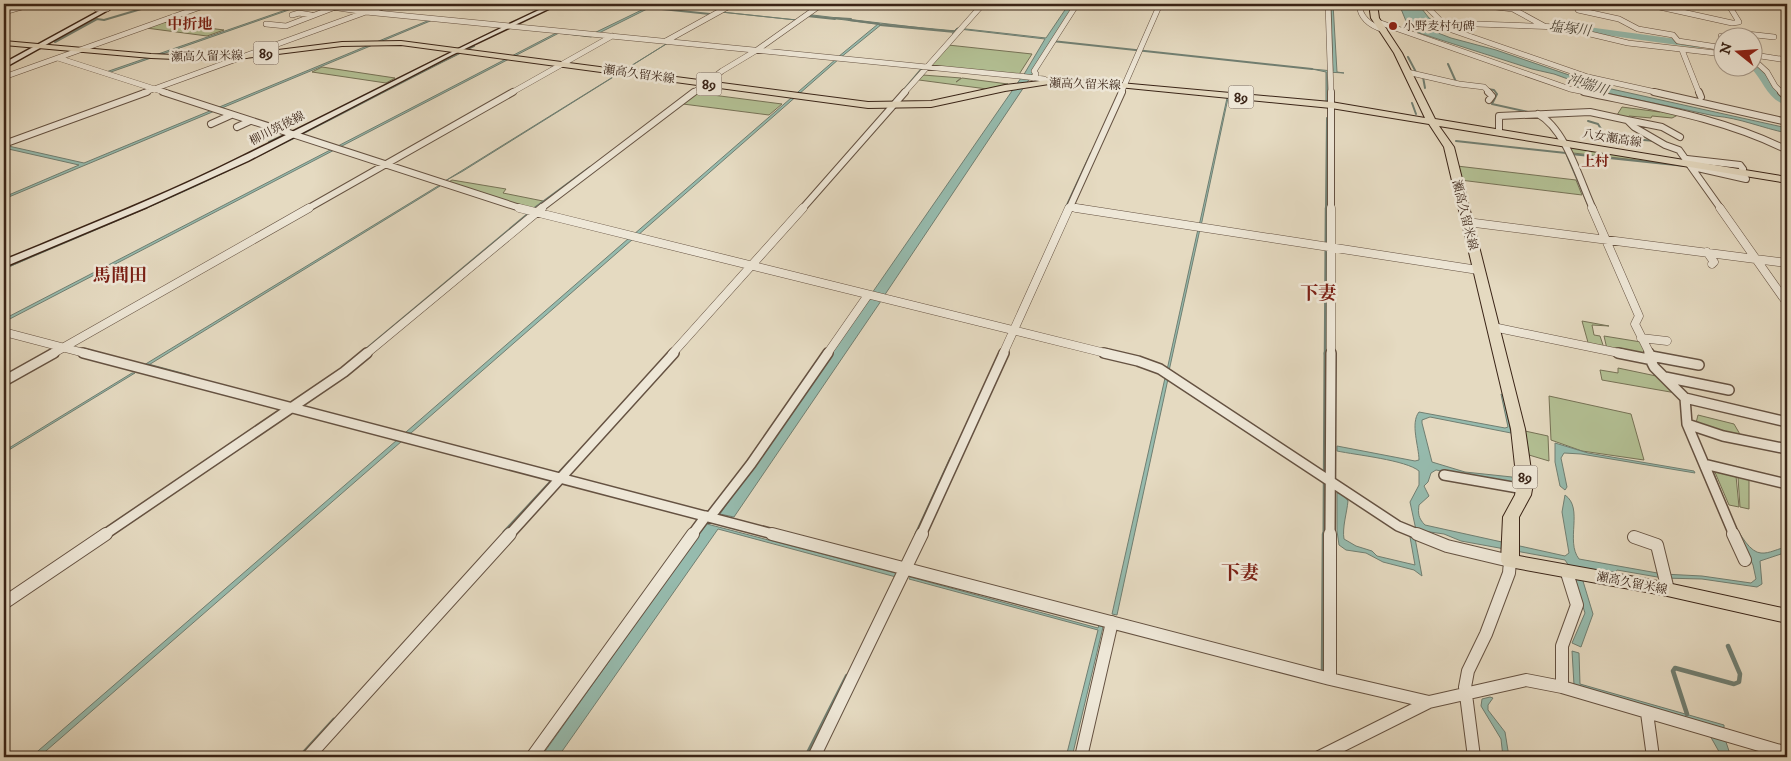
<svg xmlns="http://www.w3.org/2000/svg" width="1791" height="761" font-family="'IM FELL DW Pica','Noto Serif JP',serif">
<rect width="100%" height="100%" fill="#e5dac1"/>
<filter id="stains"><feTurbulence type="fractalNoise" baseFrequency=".004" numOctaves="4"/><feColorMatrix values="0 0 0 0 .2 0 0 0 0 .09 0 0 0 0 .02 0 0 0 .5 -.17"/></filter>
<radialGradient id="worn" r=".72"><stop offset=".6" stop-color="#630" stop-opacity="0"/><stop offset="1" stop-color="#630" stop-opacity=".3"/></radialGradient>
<path fill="#b3c094" stroke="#767256" d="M162 22 224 30 207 36 146 28Z
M948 45 1032 54 1018 76 930 67Z
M322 67 395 78 386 83 312 72Z
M923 75 961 78 956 82 962 78 1008 84 987 89 919 80Z
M697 93 782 104 769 115 683 104Z
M1622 107 1660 112 1661 110 1680 114 1672 118 1652 116 1651 118 1629 116 1628 118 1617 115Z
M1569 147 1680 165 1573 153Z
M1457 166 1576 180 1582 195 1460 180Z
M452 180 506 189 503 193 543 201 532 210 447 183Z
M1582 321 1609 326 1592 325 1594 335 1600 336 1604 348 1589 346Z
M1604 336 1641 342 1648 356 1607 349Z
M1618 368 1661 377 1676 393 1602 380 1600 370 1618 373Z
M1549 396 1631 414 1644 460 1582 451 1551 440Z
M1698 415 1734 424 1741 436 1701 427 1696 423Z
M1525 431 1548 436 1549 461 1529 455Z
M1714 470 1736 476 1739 507 1729 505Z
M1738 477 1749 478V509L1740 507Z"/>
<path fill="#96bbae" stroke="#717f72" d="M303 4H306L108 73 106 72Z
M654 4H657L591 37 559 33 4 322V319L558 32 590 35Z
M1069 4H1075L1031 77 1023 76 1045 39 959 29 956 31 882 24 840 58 838 57 878 24 805 15 797 20 721 12 796 20 804 14 939 30 954 31 957 28 1046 38Z
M1331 4H1333L1337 72 1344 73 1327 72 1328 103 1326 102V72L1312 69 1333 71Z
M1399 4H1418L1429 18 1434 21 1421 20V25L1429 27V24H1433L1431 25 1435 27 1433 28 1438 33 1451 38 1496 50 1607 88 1787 128V133C1762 128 1740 118 1715 116L1578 87 1576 85 1593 88 1554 74 1532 69 1416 32 1408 26Z
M432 19H435L4 199V197L79 165 4 148V145L84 163Z
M671 41 463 171 445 181 466 168Z
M475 46C392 87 310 132 226 172 153 207 78 237 4 269L218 175 367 98Z
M836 59H839L637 236 633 235Z
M1021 78H1030L884 296 872 293Z
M1227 98H1228L1201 226H1199Z
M438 186H440L147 366 144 365Z
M1198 229H1200L1169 371 1167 370Z
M629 238 633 239 411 433 406 432Z
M869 298 881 301 734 517 720 514Z
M132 373H135L4 453V451Z
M1165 378 1168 379 1117 615 1112 614Z
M1501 394 1503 395 1511 433 1430 417 1422 420V423L1432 462 1465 472 1512 477 1514 484 1436 470 1431 473 1428 482 1424 486 1429 496 1419 505C1418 513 1418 518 1425 525L1565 556 1569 553 1562 512 1565 495C1584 508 1565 541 1579 559L1663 574 1702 576 1751 583 1756 579 1753 565 1709 470 1713 471C1720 488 1740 552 1761 553 1769 554 1779 548 1787 547V552L1760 561 1762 584 1757 587 1702 579 1663 578 1617 570 1616 572 1579 568 1593 614 1581 647 1572 643 1585 613 1571 569 1565 560 1461 541 1444 534 1416 530 1410 502 1419 485V471C1406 460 1356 455 1337 451V446L1415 461 1419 460C1419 447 1410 423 1419 412L1505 428 1508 427Z
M397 440 402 441 39 757H31Z
M1555 443 1588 453 1694 471 1695 473 1581 454 1564 453 1561 458 1567 487 1565 490 1560 486 1555 462Z
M1337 493 1343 494 1348 501C1347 512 1342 528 1344 539L1356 546 1372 551 1377 556 1415 565 1410 537 1415 538 1422 576 1414 570 1383 562 1366 553 1346 550 1339 545 1337 531Z
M707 524 899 574 896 577 718 529 558 757H541L691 546 689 545Z
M910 577 1098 628 1099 625 1103 627 1072 757H1066L1098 630 909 579Z
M1572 651 1579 653 1580 684 1724 725V736L1731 757H1722L1704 725 1574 685Z
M1490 697 1493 698 1488 705V710L1505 732 1509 757H1503L1501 739 1481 706 1482 699Z"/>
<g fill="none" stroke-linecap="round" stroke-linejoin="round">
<path stroke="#717f72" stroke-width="2" d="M517 4 545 7 551 4
M618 4 646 7
M652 8 710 14 708 16
M807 16 835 19
M835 18 851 19
M849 20 879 24
M880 25 955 32 953 34
M1052 41 1312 69
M55 42 97 19 104 20 158 4
M1408 57 1417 74
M1448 64 1457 84
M1423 77 1425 88
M1487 89 1494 90 1497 94 1492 104 1528 112
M902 92 924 66
M1412 103 1416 114
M1588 121 1598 124 1606 137 1656 141
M1456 141 1566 153 1590 209
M269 142 284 135
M1571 154 1685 166
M1066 207 1091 153
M533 209 590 167
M1326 209 1327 118"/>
<path stroke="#717f72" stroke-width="2.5" d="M1589 208 1590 210
M533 209 535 208
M365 350 528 214
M1325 354 1326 208"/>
<path stroke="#717f72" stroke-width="3" d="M148 365 189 376
M504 532 570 461
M916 534 951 458
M1324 535 1325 353"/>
<path stroke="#717f72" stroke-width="4.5" d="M1323 670 1324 534
M1687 714 1673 671 1675 668 1734 684 1739 682 1740 674 1728 646
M300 757 334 720
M806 757 847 676"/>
<path fill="#96bbae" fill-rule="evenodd" d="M1558 23 1699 42 1704 45 1699 48 1555 28V24Z
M1754 62C1768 66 1773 89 1787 97V105C1768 101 1763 80 1751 68H1754Z"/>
<g stroke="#655242" stroke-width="6">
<path id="street-far4" d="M311 4 366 12 1019 76 1044 79 1049 82
M1328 4 1331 93
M1359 4C1360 18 1371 26 1384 30
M1424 4 1449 29 1588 77 1660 93
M1491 4 1496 7 1513 9
M1510 4 1513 9 1544 26
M1576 4 1578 10 1619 19 1638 29 1673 35 1678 41 1724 48
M1646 4 1732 23 1739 22 1728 4
M1753 4H1777
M1776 4 1787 7
M97 9H107
M4 12 25 6
M292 15 299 13 311 15
M1378 22 1570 89 1590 93
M1449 23 1561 27 1628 43 1724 54
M266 24 286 26 333 8
M1738 33 1774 37
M1721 36 1736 38
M666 41 733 4
M1682 50 1699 93
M1754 55 1787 60
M58 58 167 93
M1754 60 1767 72 1775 86 1782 93
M1407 72 1459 84 1484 87 1490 93
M4 77 209 4
M1033 78 1036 74 1034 71 1077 4
M143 93 366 12 393 4
M511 93 612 36
M693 93 722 71 757 50 822 4
M904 93 983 4
M1121 93 1160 4"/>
</g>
<g stroke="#655242" stroke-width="8">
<path id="street-far3" d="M163 92 523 209
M1331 92V209
M1488 92 1492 96 1489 100
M1584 92C1653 107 1723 118 1787 150
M1654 92 1787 122
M1699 92 1701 97
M1781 92 1787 98
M1538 114C1566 129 1580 181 1593 209
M1627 120 1662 127 1680 137
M211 124 231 115
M237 127 250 121
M1499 132V116L1590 112 1627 120 1634 127 1665 145 1679 150 1721 209
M4 144 147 92
M1687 159 1740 165 1743 169
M1693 167 1746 179 1744 176
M1070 207 1084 209
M307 209 513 92
M540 209 694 92
M802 209 905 92
M1069 209 1122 92"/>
</g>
<g stroke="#655242" stroke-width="9">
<path id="street-far2" d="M519 208 1109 354
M1076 208 1478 270
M1592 208 1639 316 1635 324 1650 354
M1720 208 1787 303
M1467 222 1787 263
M1707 252 1714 262 1712 264
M1493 327 1624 354
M4 332 88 354
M1641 338 1667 341
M52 354 309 208
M366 354 542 208
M672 354 803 208
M827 354 868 295
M1003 354 1069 208
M1331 354V208"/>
</g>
<g stroke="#655242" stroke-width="12">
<path id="street-far1" d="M83 353 777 535
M1104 353 1138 361 1160 369 1398 526 1420 535
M1618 353 1653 360
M1649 353 1653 360
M1651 356 1699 365
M1650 359 1654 367 1685 398 1687 424 1734 535
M1665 377 1729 390
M4 381 54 353
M1685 398 1787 422
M1687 424 1723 436 1787 449
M1704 464 1787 484
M1444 475 1524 489
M710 517 751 464 828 353
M104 535 344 372 367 353
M509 535 674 353
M692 535 706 516
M921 535 1004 353
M1330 535 1331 353"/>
</g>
<g stroke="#655242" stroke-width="14">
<path id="street" d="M772 534 1330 679 1429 702
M1417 534 1447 546 1510 561 1509 573 1486 634 1468 671 1465 687 1474 757
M1733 534 1745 560
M1634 537 1657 545 1668 590
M4 603 106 534
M1330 679V534
M1562 687V646L1577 605 1567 573
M1647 713 1653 757
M308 757 510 534
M532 757 693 534
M814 757 922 534
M1081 757 1112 622
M1319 757 1429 702 1526 680 1562 687 1787 753"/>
</g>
<g stroke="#3a2417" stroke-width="3">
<path id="secondary" d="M112 4H119L4 68V63Z
M552 4H559L452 55 248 161 147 207 4 267V260C84 227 165 195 243 156 346 106 448 52 552 4Z"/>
</g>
<g stroke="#3a2417" stroke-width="2">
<path id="primary" d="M1371 4H1377L1379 18 1402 53 1435 119 1787 177V183L1439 126 1454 147 1525 429 1533 484 1531 495 1519 517V556L1663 582 1787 609V623L1663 595 1504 566 1501 561 1503 517 1515 495 1517 484 1511 429 1444 147 1429 124 1331 108 1098 85 1049 84 1005 91 931 107 868 108 401 45 342 46 245 58 200 60 151 58 4 45V41L151 54 200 56 245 54 342 42 401 41 868 102 931 101 1005 85 1049 80 1098 81 1331 102 1425 118 1394 53 1371 18 1370 11Z"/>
</g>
<use href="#street-far4" stroke="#eee7d7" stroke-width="5"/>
<use href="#street-far3" stroke="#eee7d7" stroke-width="6"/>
<use href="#street-far2" stroke="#eee7d7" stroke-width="8"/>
<use href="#street-far1" stroke="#eee7d7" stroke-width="9"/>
<use href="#street" stroke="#eee7d7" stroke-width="12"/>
<use href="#secondary" fill="#eee7d7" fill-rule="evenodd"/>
<use href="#primary" fill="#e5dac1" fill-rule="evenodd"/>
</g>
<circle fill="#8f2418" stroke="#eee7d7" stroke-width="2" cx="1393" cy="26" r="5"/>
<g text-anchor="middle" stroke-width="5" stroke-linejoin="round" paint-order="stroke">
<g font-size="12" fill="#3a2417" stroke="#eee7d7" text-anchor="start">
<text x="1403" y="30">小野麦村句碑</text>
</g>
<g font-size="12" fill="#3a2417" stroke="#eee7d7">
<text transform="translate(207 56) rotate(-1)" y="4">瀬高久留米線</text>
<text transform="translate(639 74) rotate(8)" y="4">瀬高久留米線</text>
<text transform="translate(1085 84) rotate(2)" y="4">瀬高久留米線</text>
<text transform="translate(277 128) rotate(-27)" y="4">柳川筑後線</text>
<text transform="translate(1612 138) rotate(9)" y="4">八女瀬高線</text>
<text transform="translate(1465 215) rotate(76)" y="4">瀬高久留米線</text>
<text transform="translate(1632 583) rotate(11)" y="4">瀬高久留米線</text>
</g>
<g font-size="14" font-style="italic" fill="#514a3d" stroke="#eee7d7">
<text transform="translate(1570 28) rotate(7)" y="5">塩塚川</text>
<text transform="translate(1588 84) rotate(18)" y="5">沖端川</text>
</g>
<g fill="#eee7d7" stroke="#705e51" stroke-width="1">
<rect x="253.5" y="41.5" width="25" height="23" rx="4"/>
<rect x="696.5" y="72.5" width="25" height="23" rx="4"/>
<rect x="1228.5" y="85.5" width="25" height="23" rx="4"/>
<rect x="1512.5" y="465.5" width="25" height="23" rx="4"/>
</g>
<g font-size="14" font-weight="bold" fill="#3a2417">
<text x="266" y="58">89</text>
<text x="709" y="89">89</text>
<text x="1241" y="102">89</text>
<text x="1525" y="482">89</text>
</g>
<g font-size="14" font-weight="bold" fill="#7a1f14" stroke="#eee7d7">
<text x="1595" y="166">上村</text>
</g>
<g font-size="15" font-weight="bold" fill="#7a1f14" stroke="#eee7d7">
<text x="190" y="29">中折地</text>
</g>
<g font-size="18" font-weight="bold" fill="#7a1f14" stroke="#eee7d7">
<text x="120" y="281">馬間田</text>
<text x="1318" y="299">下妻</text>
</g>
<g font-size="19" font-weight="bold" fill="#7a1f14" stroke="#eee7d7">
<text x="1240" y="579">下妻</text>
</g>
</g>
<rect width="1791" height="761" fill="none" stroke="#e5dac1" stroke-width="20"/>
<rect x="5" y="5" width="1781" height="751" fill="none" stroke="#3a2417" stroke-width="2.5"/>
<rect x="10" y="10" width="1771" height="741" fill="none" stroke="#3a2417"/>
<g transform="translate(1738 52) rotate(287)"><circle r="24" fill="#eee7d7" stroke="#a6998a"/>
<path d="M0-4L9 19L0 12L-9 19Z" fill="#8f2418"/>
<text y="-8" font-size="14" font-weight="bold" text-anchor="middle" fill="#3a2417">N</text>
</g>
<rect width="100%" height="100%" filter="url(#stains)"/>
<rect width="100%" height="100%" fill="url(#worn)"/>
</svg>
